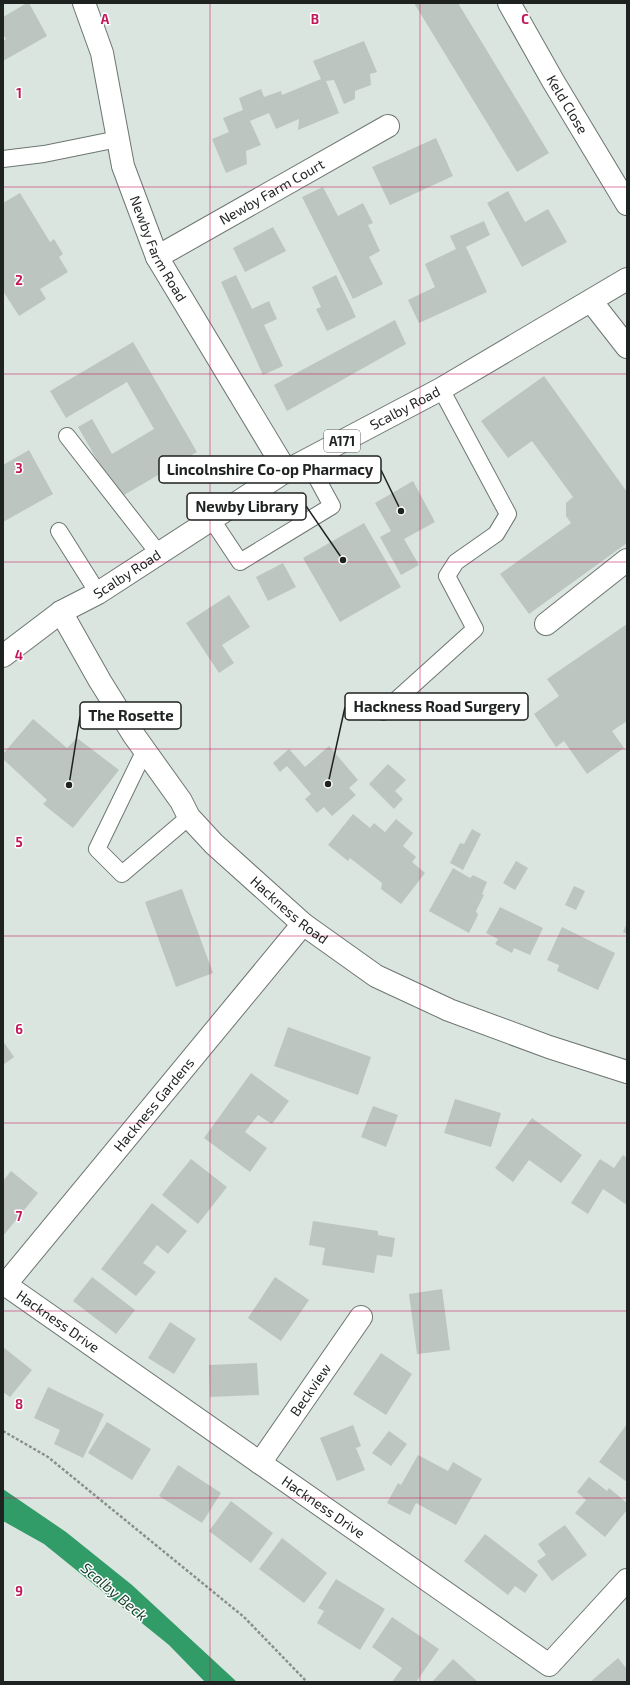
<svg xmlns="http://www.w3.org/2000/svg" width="630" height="1685" font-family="'Exo 2',sans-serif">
<rect width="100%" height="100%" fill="#dbe5df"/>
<path fill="#329c69" d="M3 1489 66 1532 132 1585 237 1682H205L169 1645 44 1544 3 1521Z"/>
<path fill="#bcc5bf" d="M27 3H29L47 36 3 61V41L6 39 3 34V17Z
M414 3H458L549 153 517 172Z
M364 41 377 72 370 74 371 85 355 91V99L344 104 334 80 326 81 339 113 298 130 299 119 276 129 269 113 250 121 261 145 246 151 247 164 226 173 212 139 229 132 223 118 243 110 239 98 261 89 264 97 281 91 282 95 321 79 313 61Z
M436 138 453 176 390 205 372 167Z
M323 187 338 216 363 203 373 223 368 225 380 251 369 257 383 284 353 299 302 197Z
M508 191 525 222 548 209 567 242 522 267 487 203Z
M20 193 50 242 54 239 63 254 59 257 68 272 40 289 46 299 19 316 3 291V203Z
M484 221 490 235 466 247 487 292 419 323 408 300 435 287 425 264 456 249 450 236Z
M273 227 286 251 245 272 233 248Z
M236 275 252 309 269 301 277 319 264 325 283 366 263 375 221 282Z
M336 275 356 317 327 331 316 309 321 307 312 287Z
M395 320 406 344 287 411 274 385Z
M133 342 197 452 119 498 78 427 92 419 112 454 154 429 127 382 66 418 50 391Z
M544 376 627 492V543L529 614 500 574 571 523 566 516V503L573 497 532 441 508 458 481 421Z
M29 450 53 494 3 522V465Z
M413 481 435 522 404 539 419 565 401 575 380 537 391 531 375 503Z
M364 523 401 587 340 622 303 558Z
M283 563 296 587 268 601 256 577Z
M229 595 250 627 222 645 234 663 219 673 186 623Z
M627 624V721L612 731 624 748 587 774 564 741 556 747 534 714 559 696 547 679Z
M33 719 67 748 77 738 119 770 73 828 43 804 47 800 3 759V754Z
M329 746 358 780 349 788 356 795 332 816 324 807 317 813 305 799 311 794 287 766 280 772 273 763 289 749 305 767Z
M388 764 406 780 395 791 403 799 394 809 369 784Z
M353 814 370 828 374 823 385 832 396 819 413 833 403 846 416 857 412 862 425 873 401 904 381 889 382 883 350 858 348 861 328 845Z
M472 829 481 834 463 870 450 863 460 843 464 844Z
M516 861 528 868 515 890 503 883Z
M453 868 470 878 473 875 487 882 482 894 484 895 476 911 478 915 469 933 429 911Z
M574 886 585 891 576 910 565 905Z
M182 889 213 973 176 987 145 902Z
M500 907 543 928 530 955 514 948 512 953 495 944 498 939 486 933Z
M627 923V934L623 932Z
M562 927 615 953 598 990 557 971 559 965 547 960Z
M288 1027 371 1057 358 1095 274 1066Z
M3 1041 14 1057 3 1065Z
M251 1073 289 1101 272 1124 258 1115 245 1132 267 1148 250 1172 204 1138Z
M455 1099 501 1113 491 1147 444 1133Z
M373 1106 398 1115 386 1147 361 1137Z
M532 1118 582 1155 561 1183 529 1160 513 1182 495 1168Z
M623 1155 627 1158V1205L603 1189 588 1214 571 1203 600 1159 614 1168Z
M191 1159 227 1187 198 1224 162 1195Z
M11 1171 38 1193 3 1236V1181Z
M152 1203 187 1231 168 1254 157 1245 143 1263 156 1272 136 1296 101 1269Z
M313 1221 378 1231V1235L395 1238 392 1257 377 1255 374 1273 322 1265 325 1248 309 1245Z
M92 1277 135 1310 116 1334 73 1301Z
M275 1277 309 1300 281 1341 248 1318Z
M442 1289 450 1350 417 1354 409 1294Z
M170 1322 196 1339 174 1374 148 1358Z
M3 1347 32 1370 10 1397 3 1392Z
M381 1353 412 1374 386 1415 353 1394Z
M257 1363 259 1395 210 1397 209 1365Z
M48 1387 104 1414 83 1458 54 1444 60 1430 34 1418Z
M107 1422 151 1449 132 1480 88 1453Z
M627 1424V1482L599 1462Z
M353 1425 361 1446 356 1448 365 1470 337 1481 320 1438Z
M389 1431 407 1444 391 1466 372 1453Z
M418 1455 448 1471 453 1462 482 1479 456 1525 416 1503 410 1515 387 1503 398 1483 401 1485Z
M178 1465 221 1493 202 1523 159 1496Z
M589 1477 607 1491 609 1488 627 1503V1510L605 1537 575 1513 586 1500 577 1492Z
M231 1501 273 1533 251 1563 209 1531Z
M565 1525 587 1555 552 1581 537 1561 546 1555 538 1544Z
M485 1534 538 1575 525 1593 515 1586 508 1595 464 1561Z
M282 1538 327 1573 304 1603 259 1569Z
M336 1579 385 1609 360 1650 317 1623 324 1611 318 1608Z
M392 1617 439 1649 416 1682H392L402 1668 372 1647Z
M618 1658 627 1669V1682H590Z
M453 1659 478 1682H432Z"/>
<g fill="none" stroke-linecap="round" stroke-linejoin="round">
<g stroke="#6d7671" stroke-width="18">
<path id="service" d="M3 159 44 154 118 139
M67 436 159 554
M212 520 240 562 332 506 307 460
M59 531 98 593
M383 712 475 629 447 576 456 562 496 534 508 514 441 389
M144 752 97 849 122 874 189 817"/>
</g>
<g stroke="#6d7671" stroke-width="24">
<g id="minor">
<path id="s1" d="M84 3 102 53 123 166 157 257 286 471"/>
<path id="s2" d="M509 3 553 81 627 204"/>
<path id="s3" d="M157 257 388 126"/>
<path d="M591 301 627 347"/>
<path d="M546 624 627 560"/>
<path id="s4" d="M3 1283 549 1665 627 1580"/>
<path id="s5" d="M5 1285 303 924"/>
<path id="s6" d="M260 1463 361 1317"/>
</g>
</g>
<g stroke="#6d7671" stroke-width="24">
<g id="tertiary">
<path id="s7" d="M61 612 100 681 133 734 181 801 189 817 214 844 303 924 376 976 449 1010 549 1047 627 1072"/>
</g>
</g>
<g stroke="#6d7671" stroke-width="24">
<g id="trunk">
<path id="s8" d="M3 656 61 612 98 593 286 471 441 389 627 279"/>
</g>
</g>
<path stroke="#88908c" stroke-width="2.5" stroke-dasharray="3 2" stroke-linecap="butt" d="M3 1431 48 1457 244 1617 307 1682"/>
<use href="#service" stroke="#fff" stroke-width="16"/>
<use href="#minor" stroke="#fff" stroke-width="22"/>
<use href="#tertiary" stroke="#fff" stroke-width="22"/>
<use href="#trunk" stroke="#fff" stroke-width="22"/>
</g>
<path fill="none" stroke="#c2185b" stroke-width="1" stroke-opacity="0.55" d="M210 3V1682M420 3V1682M3 187H627M3 374H627M3 562H627M3 749H627M3 936H627M3 1123H627M3 1311H627M3 1498H627"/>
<g text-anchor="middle" stroke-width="3" stroke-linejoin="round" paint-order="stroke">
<rect fill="#fff" stroke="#626463" stroke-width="1" x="324" y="430" width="36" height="22" rx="3"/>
<g font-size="13" font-weight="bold" fill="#1e2220">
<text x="342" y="446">A171</text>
</g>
<g font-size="14" fill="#1e2220" stroke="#fff">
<text dy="5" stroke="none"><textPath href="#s2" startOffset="117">Keld Close</textPath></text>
<text dy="5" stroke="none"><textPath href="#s3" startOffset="132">Newby Farm Court</textPath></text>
<text dy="5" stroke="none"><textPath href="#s1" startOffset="258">Newby Farm Road</textPath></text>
<text dy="5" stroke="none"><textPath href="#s8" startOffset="473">Scalby Road</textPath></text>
<text dy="5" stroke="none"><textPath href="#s8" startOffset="149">Scalby Road</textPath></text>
<text dy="5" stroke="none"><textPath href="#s7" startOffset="379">Hackness Road</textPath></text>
<text dy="5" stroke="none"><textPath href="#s5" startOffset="234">Hackness Gardens</textPath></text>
<text dy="5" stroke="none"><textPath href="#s4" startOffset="67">Hackness Drive</textPath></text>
<text dy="5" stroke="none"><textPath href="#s6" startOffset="89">Beckview</textPath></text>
<text dy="5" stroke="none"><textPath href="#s4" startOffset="391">Hackness Drive</textPath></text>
</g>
<g font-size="15" font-style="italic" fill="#143f2a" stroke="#fff">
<text transform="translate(114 1592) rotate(40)" y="5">Scalby Beck</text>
</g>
</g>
<g font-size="13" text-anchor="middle" font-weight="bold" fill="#c2185b" stroke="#fff" stroke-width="3" stroke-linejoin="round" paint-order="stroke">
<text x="105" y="24">A</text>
<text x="315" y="24">B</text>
<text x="525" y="24">C</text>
<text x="19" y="98">1</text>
<text x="19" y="285">2</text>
<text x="19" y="473">3</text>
<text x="19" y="660">4</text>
<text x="19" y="847">5</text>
<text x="19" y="1034">6</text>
<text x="19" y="1221">7</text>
<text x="19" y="1409">8</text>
<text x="19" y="1596">9</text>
</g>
<path fill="none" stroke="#1e2220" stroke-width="1.5" d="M401 511L381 470M343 560L306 506M328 784L345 707M69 785L80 716"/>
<g fill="#1e2220" stroke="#fff" stroke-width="1.5">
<circle cx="401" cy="511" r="4"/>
<circle cx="343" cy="560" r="4"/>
<circle cx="328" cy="784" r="4"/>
<circle cx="69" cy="785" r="4"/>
</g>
<g fill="#fff" stroke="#1e2220" stroke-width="1.5">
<rect x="159" y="456" width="222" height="27" rx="4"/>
<rect x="187" y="493" width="119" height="27" rx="4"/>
<rect x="345" y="693" width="183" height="27" rx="4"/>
<rect x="80" y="702" width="101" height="27" rx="4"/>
</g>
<g font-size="15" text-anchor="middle" font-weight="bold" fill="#1e2220">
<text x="270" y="475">Lincolnshire Co-op Pharmacy</text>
<text x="247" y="512">Newby Library</text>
<text x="437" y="712">Hackness Road Surgery</text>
<text x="131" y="721">The Rosette</text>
</g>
<rect width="630" height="1685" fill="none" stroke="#1e2220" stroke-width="8"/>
</svg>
